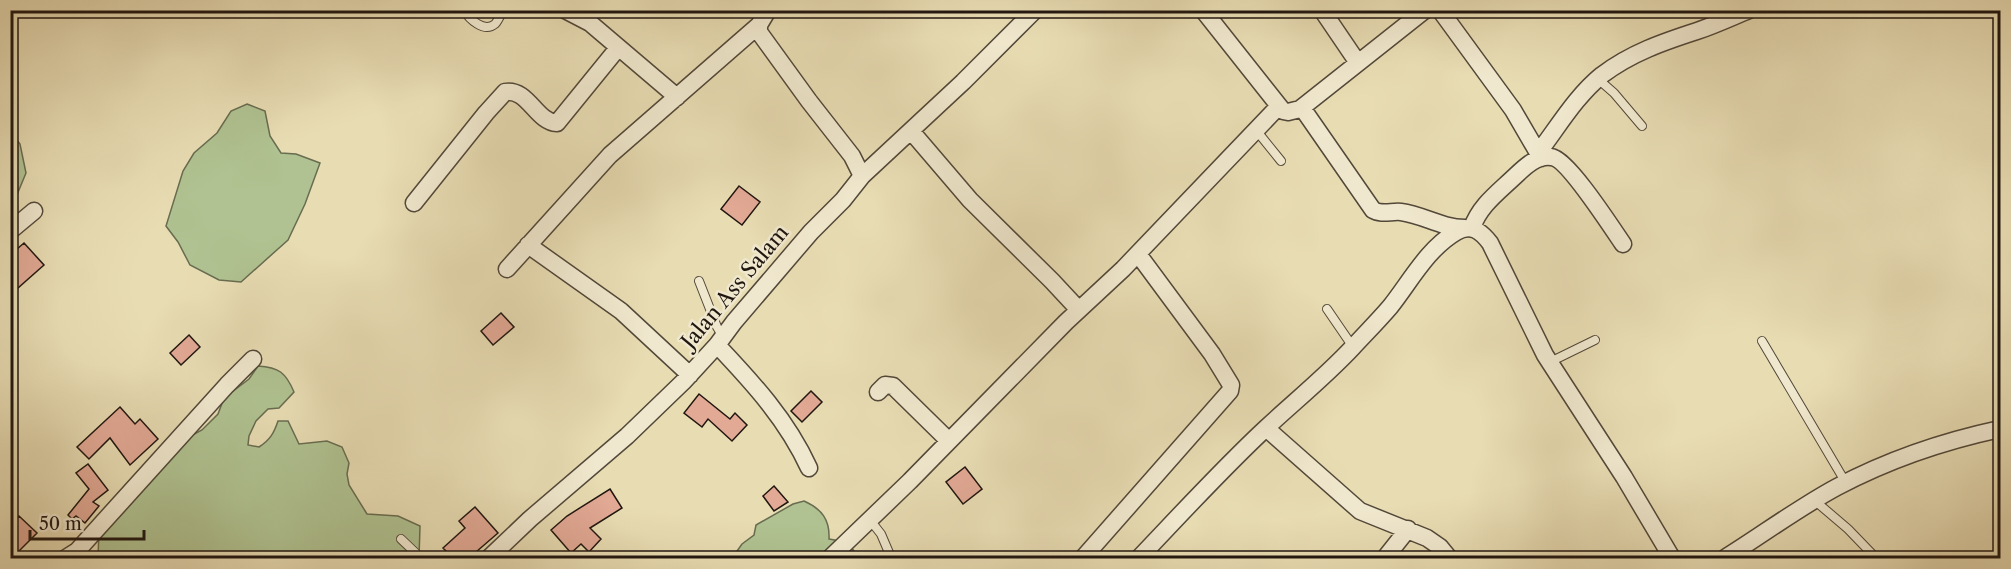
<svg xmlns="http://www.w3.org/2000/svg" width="2011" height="569" font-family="'Libre Caslon Text',serif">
<rect width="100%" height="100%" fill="#e8dcb3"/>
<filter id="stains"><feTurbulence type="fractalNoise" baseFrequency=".00333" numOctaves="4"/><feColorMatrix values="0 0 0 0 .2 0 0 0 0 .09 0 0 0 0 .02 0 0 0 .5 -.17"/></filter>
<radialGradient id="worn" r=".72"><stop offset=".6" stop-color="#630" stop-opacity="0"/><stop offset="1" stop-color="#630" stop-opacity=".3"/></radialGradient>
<path fill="#b0c291" stroke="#686c50" stroke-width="1.5" d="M247 104 265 111 270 136 281 153 296 154 320 163 305 204 288 240 241 282 219 280 190 265 178 242 166 226 183 171 194 153 217 133 231 111Z
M10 131 20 144 26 173 16 197 11 198Z
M258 366C279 367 286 373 294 392L279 408 268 409 256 421 249 436 248 445 259 447C270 440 274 433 278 421H288L299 444 327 441 342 447 349 463 347 474 349 485 367 514 398 516 420 526 419 558H98L99 530 172 446 202 430 218 414 224 398 249 379Z
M804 501C822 509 830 520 829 539 843 541 853 544 857 558H732L742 544 754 535 756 525 793 504Z"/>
<path fill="#e2a995" stroke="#201610" stroke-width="1.5" d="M739 186 760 202 742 225 721 209Z
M24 243 44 265 10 295V255Z
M501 313 514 327 493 345 481 331Z
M189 335 200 347 181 365 170 353Z
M811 391 822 402 802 422 791 411Z
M699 394 730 419 735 413 747 425 732 441 708 419 702 427 684 413Z
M120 407 135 424 140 419 158 439 130 465 110 438 89 459 77 447Z
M88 464 108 490 93 502 99 506 85 523 76 516 72 519 68 515 89 489 76 473Z
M965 467 982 489 963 504 946 482Z
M774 486 788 502 774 511 763 496Z
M610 489 622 508 590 528 601 539 589 552 581 544 571 553 551 530 567 516Z
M475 507 498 533 469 558H453L443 548 465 528 459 521Z
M19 516 37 533 18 552 10 544V525Z"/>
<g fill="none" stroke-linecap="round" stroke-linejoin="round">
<g stroke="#524839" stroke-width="10">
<path id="service" d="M464 10C469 19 484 33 495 24 498 21 501 14 503 10
M1598 79 1614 93 1642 126
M1256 130 1281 161
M699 281 717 327 723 337
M1327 309 1353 347
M1762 341 1846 483
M1550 362 1595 340
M1814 500 1848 529 1876 558
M870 520 881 534 890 555
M401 539 421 558"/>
</g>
<g stroke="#524839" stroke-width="19">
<path id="minor" d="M565 10 590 23 677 97
M768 10 759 25V32L809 101 852 156 862 176
M1203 10 1283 111 1288 112 1300 109 1305 112 1373 210C1381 215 1392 211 1401 212 1424 215 1441 228 1465 228
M1322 10 1358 63
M1440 10 1513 110 1541 158
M1300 109 1425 10
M911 131 970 200 1052 281 1079 310
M1538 153C1558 127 1576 96 1602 75 1631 53 1663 42 1697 31 1715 25 1732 17 1749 10
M414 203 486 113 505 92C528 88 536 122 557 123L618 48
M1472 228C1479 207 1496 194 1512 179 1522 170 1535 155 1551 157 1567 158 1612 228 1623 244
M10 231 34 211
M528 245 621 311 690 375
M507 269 610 155 759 25
M717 345C753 383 787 420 809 468
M878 392 885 385 893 386 949 441
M1266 428 1360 511 1427 538 1440 547 1449 558
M66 558 77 551 227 385 253 359
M489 558 530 519 627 436 683 382 717 345 734 322 811 232 843 200 862 176 963 82 1035 10
M830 558 910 481 1066 322 1123 269 1279 106
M1083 558 1230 391 1231 385 1212 354 1138 254
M1139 558C1181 514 1222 469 1266 428 1295 401 1326 376 1353 347 1365 334 1378 321 1390 307 1410 282 1427 249 1456 232 1471 223 1481 231 1490 243L1545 355 1624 477 1672 558
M1385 558 1408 529
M1725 558C1762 535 1798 508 1837 487 1888 460 1944 441 2000 429"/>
</g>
<use href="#service" stroke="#f0e8ce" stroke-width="8"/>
<use href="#minor" stroke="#f0e8ce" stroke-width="16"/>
</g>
<g text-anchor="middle" stroke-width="5" stroke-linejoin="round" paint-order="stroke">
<g font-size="21" fill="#201610" stroke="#f0e8ce">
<text transform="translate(735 287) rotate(-50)" y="7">Jalan Ass Salam</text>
</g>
</g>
<rect width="2011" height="569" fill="none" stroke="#e8dcb3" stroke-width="36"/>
<rect x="12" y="12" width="1987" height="545" fill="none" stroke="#201610" stroke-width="3"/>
<rect x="18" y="18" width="1975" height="533" fill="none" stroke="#201610" stroke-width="1.5"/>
<path d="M30 530v9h114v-9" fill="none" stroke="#201610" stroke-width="3"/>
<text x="39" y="530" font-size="18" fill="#201610" stroke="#f0e8ce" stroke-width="4.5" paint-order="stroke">50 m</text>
<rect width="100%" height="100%" filter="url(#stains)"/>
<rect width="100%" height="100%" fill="url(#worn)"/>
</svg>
